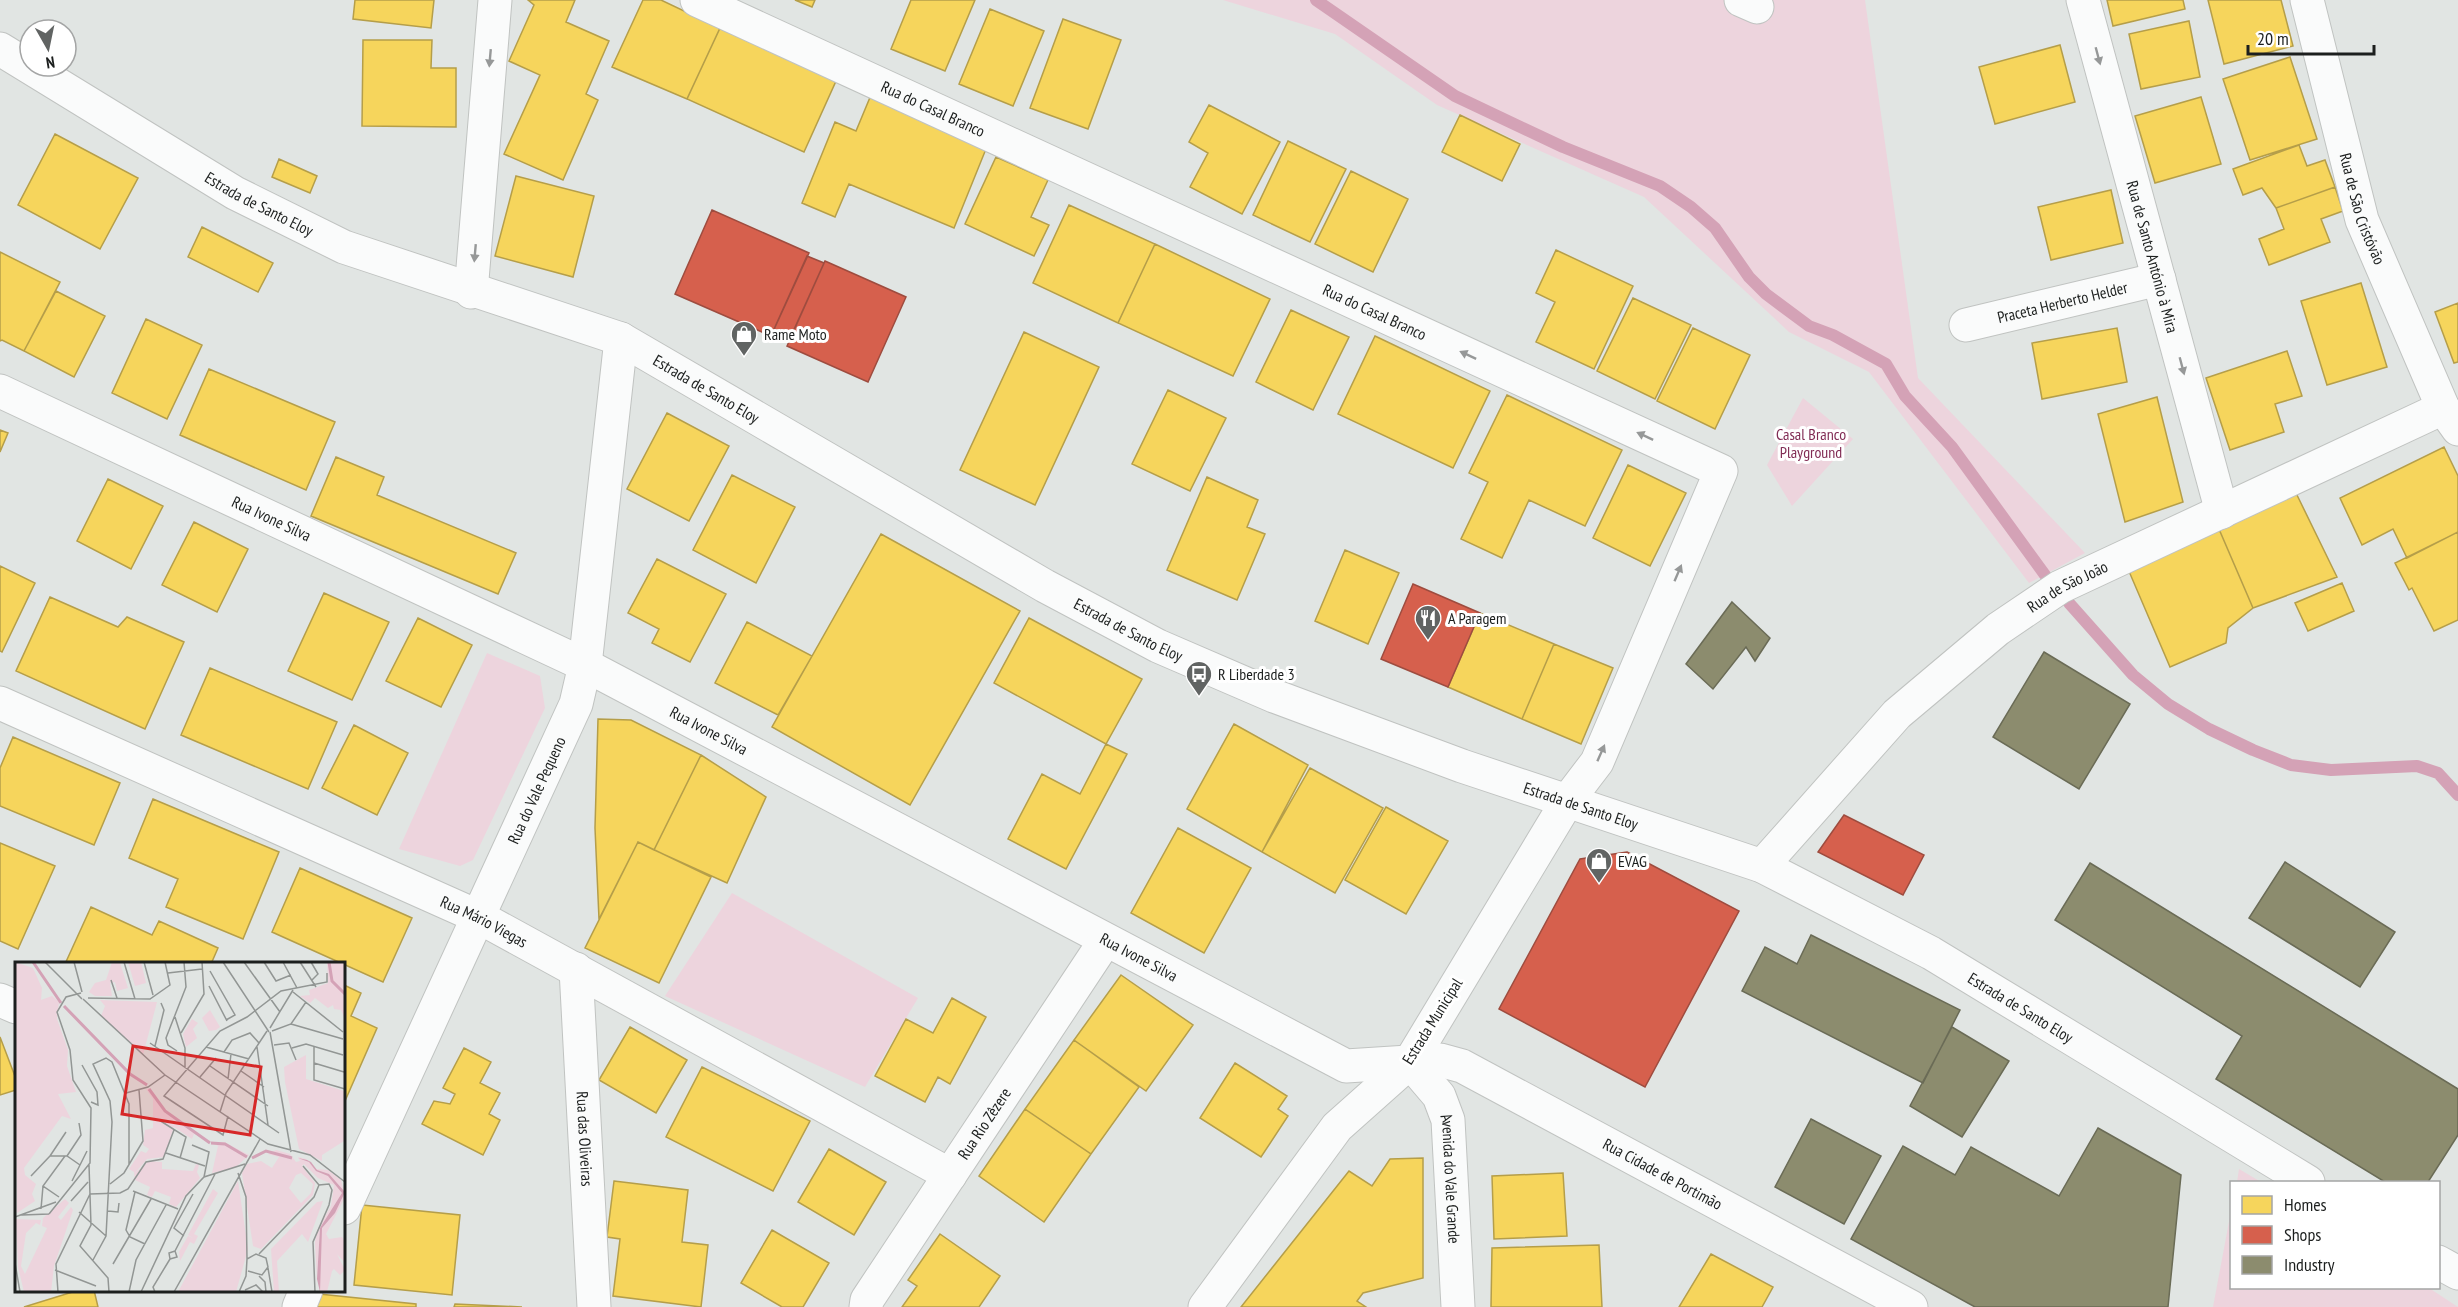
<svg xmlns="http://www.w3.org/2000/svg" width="2458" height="1307" font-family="'PT Sans Narrow',sans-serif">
<rect width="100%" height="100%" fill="#e1e5e3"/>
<path fill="#edd4dd" d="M1223 0H1865L1918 378 2085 553 2029 583 1869 372 1789 332 1644 197 1437 105 1335 34Z
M1803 398 1853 439 1792 506 1767 465Z
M487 653 540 676 545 708 473 860 460 866 399 849Z
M732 893 918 998 865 1087 665 996Z
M2239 1169 2261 1182H2237Z
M2231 1211 2232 1288H2429L2458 1307H2213Z"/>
<path fill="#f6d55c" stroke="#b59e49" stroke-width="1.5" d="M355 0H434L431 28 353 19Z
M528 0H575L566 22 609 41 586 94 598 100 563 180 504 154 540 75 509 61 534 5Z
M643 0H661L720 28 687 99 612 67Z
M795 0H815L812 7Z
M911 0H975L945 71 891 49Z
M2107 0H2183L2185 9 2113 26Z
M2208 0H2281L2293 46 2224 64Z
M990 9 1044 31 1013 106 959 84Z
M1063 19 1121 40 1088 129 1030 108Z
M2189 21 2200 77 2141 89 2129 34Z
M720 28 836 81 804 152 687 99Z
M363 40H432L431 68H456V127L362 126Z
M2060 45 2075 102 1995 124 1979 67Z
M2290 57 2317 139 2250 160 2223 79Z
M871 95 988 144 954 228 849 184 835 217 802 203 835 122 856 131Z
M2201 97 2221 164 2155 183 2135 116Z
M1209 105 1280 142 1242 214 1190 187 1208 153 1189 142Z
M1460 115 1520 144 1502 181 1442 152Z
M55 134 138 178 100 249 18 205Z
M1288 141 1346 169 1310 242 1253 215Z
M2299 145 2307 166 2325 160 2335 187 2276 208 2262 188 2243 195 2233 169Z
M996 157 1048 180 1031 217 1049 225 1034 256 965 224Z
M279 159 317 176 310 193 272 177Z
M1351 171 1408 199 1373 272 1315 244Z
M516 176 594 196 573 277 495 256Z
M2335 187 2343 211 2321 219 2330 242 2269 265 2259 239 2284 229 2276 208Z
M2111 190 2123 243 2051 260 2038 207Z
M1069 205 1155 244 1118 323 1033 283Z
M202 227 273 263 258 292 188 257Z
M1155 244 1270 299 1233 376 1118 323Z
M1556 250 1633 286 1594 369 1536 342 1555 302 1536 293Z
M0 252 60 282 24 351 2 340 0 341Z
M2361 283 2387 367 2327 385 2301 301Z
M56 291 105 316 74 377 24 351Z
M1633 298 1691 325 1655 399 1597 371Z
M2458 303V362L2454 363 2435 312Z
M1291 310 1349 337 1313 410 1256 382Z
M146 319 202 345 167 419 112 393Z
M1693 328 1750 355 1715 429 1657 401Z
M2117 328 2127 382 2042 399 2032 343Z
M1024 332 1099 367 1035 505 960 470Z
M1375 336 1490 391 1453 468 1338 414Z
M2287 351 2302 396 2275 404 2284 432 2230 450 2206 378Z
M209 369 335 422 306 490 180 435Z
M1168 390 1226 418 1190 491 1132 464Z
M1507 395 1622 450 1585 526 1529 500 1502 558 1461 539 1488 482 1469 473Z
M2157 397 2183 502 2125 522 2098 414Z
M667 413 729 446 689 521 627 489Z
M0 430 8 433 0 452Z
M2444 447 2458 476V532L2407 558 2393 529 2362 545 2340 498Z
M336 457 384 477 377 495 516 553 498 594 311 516Z
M1628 465 1686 493 1650 566 1593 538Z
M732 475 795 507 756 583 693 550Z
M1207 477 1258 500 1247 527 1265 534 1237 600 1167 570Z
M108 479 163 506 131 569 77 541Z
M2296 493 2337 577 2253 608 2219 529Z
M194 522 248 549 217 612 162 585Z
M2219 529 2253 608 2228 628 2226 643 2170 667 2128 569Z
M2458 532V620L2434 631 2412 588 2409 590 2395 563Z
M881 534 1020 611 910 805 772 727Z
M1345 550 1399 573 1368 644 1315 621Z
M657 559 726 594 690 662 652 643 659 629 628 613Z
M0 566 35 583 2 652 0 651Z
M2342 583 2354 611 2308 631 2295 603Z
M324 593 389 622 352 700 288 671Z
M50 597 118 627 127 617 184 642 145 729 16 671Z
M1480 613 1554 644 1522 719 1448 687Z
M418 618 472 645 441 707 386 681Z
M1029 618 1142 679 1106 744 994 683Z
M747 622 812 656 778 715 715 683Z
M1554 644 1613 668 1581 744 1522 719Z
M210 668 337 722 308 789 181 735Z
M598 719 631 720 701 755 654 850 638 842 599 919 595 828Z
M1234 724 1308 765 1262 852 1187 809Z
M354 725 408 753 377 815 322 788Z
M13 737 120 783 94 845 0 806V768Z
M1106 744 1127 754 1066 869 1008 839 1042 774 1080 794Z
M701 755 766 797 727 883 654 850Z
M1310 768 1383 808 1335 893 1262 852Z
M153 799 279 852 243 939 166 907 178 879 129 858Z
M1386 807 1448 841 1406 914 1345 880Z
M1178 828 1251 868 1204 953 1131 913Z
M638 842 711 877 659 983 585 948Z
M0 843 55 866 18 949 0 941Z
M300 868 412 918 383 982 272 932Z
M91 907 152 935 159 921 218 948 211 964H65Z
M1121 975 1193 1025 1146 1091 1074 1040Z
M344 985 361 993 351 1016 377 1028 345 1101Z
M952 998 986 1017 950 1084 938 1077 925 1102 875 1076 906 1019 933 1033Z
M630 1027 687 1060 656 1113 599 1080Z
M0 1037 16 1079V1090L0 1095Z
M1074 1040 1139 1087 1091 1154 1025 1109Z
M464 1048 491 1062 480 1083 500 1093 489 1114 500 1120 483 1155 422 1124 434 1101 450 1104 455 1094 443 1088Z
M1235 1063 1287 1096 1278 1109 1288 1116 1261 1157 1200 1118Z
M702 1067 810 1121 773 1191 666 1137Z
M1025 1109 1091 1154 1044 1222 979 1176Z
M829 1149 886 1182 854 1235 798 1202Z
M1423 1158V1278L1363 1293 1357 1301 1366 1307H1241L1349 1171 1372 1186 1390 1159Z
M1563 1173 1567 1236 1494 1239 1492 1176Z
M614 1181 688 1190 682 1242 708 1245 701 1307 613 1296 620 1239 607 1237Z
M362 1205 460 1215 452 1295 354 1285Z
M772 1230 829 1263 803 1307H782L741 1283Z
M940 1234 1000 1276 979 1307H902L917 1286 908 1280Z
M1599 1245 1602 1307H1491L1492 1248Z
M1711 1254 1773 1287 1762 1307H1679Z
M79 1290H94L98 1307H24Z
M319 1294 416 1304V1307H317Z
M455 1304 522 1307H454Z"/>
<path fill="#d6604d" stroke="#9e4c3f" stroke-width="1.5" d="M712 210 809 253 771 336 675 294Z
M807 256 824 263 791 336 774 329Z
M825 261 906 297 868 382 787 346Z
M1413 584 1480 613 1448 687 1381 659Z
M1844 815 1924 855 1903 895 1818 852Z
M1627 852 1739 911 1645 1087 1499 1009 1580 859Z"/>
<path fill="#8c8c6e" stroke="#6a6b56" stroke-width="1.5" d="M1732 602 1770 638 1755 661 1746 647 1713 689 1686 664Z
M2044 652 2130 704 2079 789 1993 737Z
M2285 862 2395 932 2360 987 2249 918Z
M2090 863 2458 1089V1135L2428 1182H2385L2216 1079 2242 1036 2055 920Z
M1811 935 1960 1010 1923 1083 1742 991 1765 947 1797 964Z
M1952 1027 2009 1061 1962 1137 1910 1106Z
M1811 1119 1881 1156 1844 1224 1775 1187Z
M2098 1128 2181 1175 2168 1307H1975L1851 1239 1903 1146 1955 1175 1971 1147 2059 1196Z"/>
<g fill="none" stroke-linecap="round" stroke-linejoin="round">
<path stroke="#d4a2b6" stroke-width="12" d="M1316 0 1455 96 1563 147 1660 186 1691 207 1715 228 1749 277 1766 294 1809 326 1833 335 1886 364 1905 396 1952 447 2045 575
M2069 603 2133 675 2168 704 2209 729 2253 750 2291 765 2331 770 2417 766 2438 773 2458 795"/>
<g stroke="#c0c3c1" stroke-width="35">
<g id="minor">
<path id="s1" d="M697 0 1721 471 1597 762 1568 800 1410 1062 1337 1127 1205 1307"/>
<path d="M1741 0 1757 7"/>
<path id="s2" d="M2083 0 2222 512"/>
<path id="s3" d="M2307 0 2362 220 2443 408 2458 429"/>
<path d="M471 292 495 0"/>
<path id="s4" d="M1966 325 2159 279"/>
<path id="s5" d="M0 391 585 665 1346 1066 1440 1060 1462 1066 1911 1307"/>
<path id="s6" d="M0 703 479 917 950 1175"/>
<path id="s7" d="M1762 866 1897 714 1998 629 2060 587 2443 408"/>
<path id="s8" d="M576 969 594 1307"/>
<path d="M0 1000 16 1007"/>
<path id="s9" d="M1410 1062 1439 1096 1448 1120 1458 1307"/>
<path id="s10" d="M344 1208 576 704 585 665 621 339"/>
<path d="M299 1307 306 1290"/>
<path id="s11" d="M866 1307 867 1300 1105 941"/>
</g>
</g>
<g stroke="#c0c3c1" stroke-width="35">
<g id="major">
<path id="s12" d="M0 49 235 193 344 247 621 339 1045 586 1158 646 1274 696 1462 766 1762 866 1931 953 2308 1182"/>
<path d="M2438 1262 2458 1273"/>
</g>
</g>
<use href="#minor" stroke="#fafbfb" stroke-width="33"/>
<use href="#major" stroke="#fafbfb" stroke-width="33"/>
</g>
<defs><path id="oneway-solid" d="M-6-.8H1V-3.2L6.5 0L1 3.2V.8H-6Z" transform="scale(1.5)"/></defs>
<g fill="#969898">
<use href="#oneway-solid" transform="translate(2098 56) rotate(75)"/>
<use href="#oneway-solid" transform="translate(490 58) rotate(95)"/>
<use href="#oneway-solid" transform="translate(475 253) rotate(95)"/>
<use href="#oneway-solid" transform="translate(1468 355) rotate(-155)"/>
<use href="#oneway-solid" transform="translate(2182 366) rotate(75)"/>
<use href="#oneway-solid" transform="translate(1645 436) rotate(-155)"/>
<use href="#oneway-solid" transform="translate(1678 573) rotate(-67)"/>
<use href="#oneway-solid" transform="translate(1601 753) rotate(-66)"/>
</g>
<defs>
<g id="shop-pin" transform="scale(1.35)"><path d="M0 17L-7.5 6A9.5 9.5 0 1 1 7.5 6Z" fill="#616463" stroke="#fff"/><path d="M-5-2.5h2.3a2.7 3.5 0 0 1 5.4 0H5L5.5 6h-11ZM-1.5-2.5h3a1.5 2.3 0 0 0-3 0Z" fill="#fff"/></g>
<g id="restaurant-pin" transform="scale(1.35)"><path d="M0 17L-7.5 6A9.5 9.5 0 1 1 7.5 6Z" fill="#616463" stroke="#fff"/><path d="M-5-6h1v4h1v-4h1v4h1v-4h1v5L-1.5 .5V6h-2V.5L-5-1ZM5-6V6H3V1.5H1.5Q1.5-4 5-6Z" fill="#fff"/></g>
<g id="bus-pin" transform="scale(1.35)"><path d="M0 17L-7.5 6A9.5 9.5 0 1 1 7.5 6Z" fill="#616463" stroke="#fff"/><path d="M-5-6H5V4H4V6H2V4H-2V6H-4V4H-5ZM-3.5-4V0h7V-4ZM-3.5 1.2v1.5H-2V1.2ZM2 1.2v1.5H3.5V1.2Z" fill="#fff"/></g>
</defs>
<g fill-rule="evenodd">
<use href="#shop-pin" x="744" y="334"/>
<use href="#restaurant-pin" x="1428" y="618"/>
<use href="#bus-pin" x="1199" y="674"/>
<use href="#shop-pin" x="1599" y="861"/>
</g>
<g text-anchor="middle" stroke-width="6" stroke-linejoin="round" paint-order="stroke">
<g font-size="16" fill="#1c1f1e" stroke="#fff">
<text dy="6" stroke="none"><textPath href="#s1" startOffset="260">Rua do Casal Branco</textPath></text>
<text dy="6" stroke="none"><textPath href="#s12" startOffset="302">Estrada de Santo Eloy</textPath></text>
<text dy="6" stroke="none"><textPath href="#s3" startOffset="216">Rua de São Cristóvão</textPath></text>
<text dy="6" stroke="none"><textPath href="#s2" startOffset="266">Rua de Santo António à Mira</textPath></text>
<text dy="6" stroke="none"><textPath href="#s4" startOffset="99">Praceta Herberto Helder</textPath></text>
<text dy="6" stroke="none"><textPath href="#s1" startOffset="746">Rua do Casal Branco</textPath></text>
<text dy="6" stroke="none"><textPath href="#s12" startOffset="788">Estrada de Santo Eloy</textPath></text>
<text dy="6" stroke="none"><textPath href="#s5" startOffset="300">Rua Ivone Silva</textPath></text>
<text dy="6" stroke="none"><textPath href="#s7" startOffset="417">Rua de São João</textPath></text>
<text dy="6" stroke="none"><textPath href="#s12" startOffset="1274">Estrada de Santo Eloy</textPath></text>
<text dy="6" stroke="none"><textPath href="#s5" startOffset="786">Rua Ivone Silva</textPath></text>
<text dy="6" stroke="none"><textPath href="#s10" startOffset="460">Rua do Vale Pequeno</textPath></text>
<text dy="6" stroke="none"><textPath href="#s12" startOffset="1760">Estrada de Santo Eloy</textPath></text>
<text dy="6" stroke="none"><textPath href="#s6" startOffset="531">Rua Mário Viegas</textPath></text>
<text dy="6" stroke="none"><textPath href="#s5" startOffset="1272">Rua Ivone Silva</textPath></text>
<text dy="6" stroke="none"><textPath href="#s12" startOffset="2246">Estrada de Santo Eloy</textPath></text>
<text transform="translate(1432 1021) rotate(-58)" y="6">Estrada Municipal</text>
<text dy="6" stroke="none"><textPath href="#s11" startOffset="219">Rua Rio Zêzere</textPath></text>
<text dy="6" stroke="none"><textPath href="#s8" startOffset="170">Rua das Oliveiras</textPath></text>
<text dy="6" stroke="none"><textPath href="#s5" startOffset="1851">Rua Cidade de Portimão</textPath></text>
<text dy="6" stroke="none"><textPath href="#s9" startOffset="129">Avenida do Vale Grande</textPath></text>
</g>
<g font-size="16" fill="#1c1f1e" stroke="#fff" text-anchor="start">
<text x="764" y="340">Rame Moto</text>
<text x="1448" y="624">A Paragem</text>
<text x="1218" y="680">R Liberdade 3</text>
<text x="1618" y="867">EVAG</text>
</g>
<g font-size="16" fill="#812c54" stroke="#fff">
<text x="1811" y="440">Casal Branco<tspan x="1811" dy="18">Playground</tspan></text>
</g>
</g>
<g transform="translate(15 962)">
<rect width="330" height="330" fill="#e1e5e3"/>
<path d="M0 0 18 6 27 26 26 38 37 34 44 40 42 57 53 88 52 104 61 130 43 132 56 157 47 154 9 206 10 213 21 222 17 232 20 239 2 251ZM97 0 105 1 113 26 102 29 100 20 95 21 97 34H80L74 30 80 21 91 18ZM113 0H126L131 21 120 24ZM312 0H330L329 55 326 48 319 47 318 43 313 46 300 36 295 41 285 34 295 33 294 28 313 21ZM85 38 142 40 128 93 86 54 90 44ZM195 48 205 65 201 68 194 69 187 56ZM177 57 183 61 178 67 182 76 171 85 168 72ZM291 93V117L329 129 330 134V186L329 179 307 193V199L284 187 270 120 269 105ZM134 126 151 149 196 180 179 172 177 177 159 165 149 195 132 197 120 211 134 199 147 200V207L178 209 181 202 184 203 182 210 185 216 161 245 154 242 156 235 140 229 137 235 132 233 135 225 120 218 119 210 114 207 126 189 131 191 134 187 128 183 130 168 138 166V137L131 127ZM197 180H209L234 193 220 206 197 211 203 184ZM261 188 275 192 281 200 285 199 283 195 291 197 301 207 313 208 326 218 330 235 311 272 314 277 327 275 330 280V301L322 292 330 308 325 313 319 307 317 309 312 330H305V282L307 266 320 251 322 245 305 266 302 317 300 280 303 266 316 244 319 223 303 216 289 202 287 204 300 221 298 233 246 287 238 284 227 211 232 202 246 199 257 206 264 195 253 192ZM286 211 298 222 296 231 286 241 274 226 281 213ZM223 219 233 287 221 330H163ZM198 227 203 231 179 272 183 274 179 282 175 280 165 299 164 290 173 274 178 276 173 273ZM50 237 54 241 43 255 46 258 56 245 58 248 39 304 36 330H9L3 305 1 257 26 258 25 263 21 261 11 271 6 304 10 312 32 266 27 264 28 256ZM308 239 293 280 287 272 262 299 264 330H259L256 287 302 240Z" fill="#edd4dd" fill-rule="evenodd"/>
<path d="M283 196 292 198 296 200 302 208 314 212 329 229V232L320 251 307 266 305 330 302 317 305 266 327 231 313 214 301 209 294 200Z" fill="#d4a2b6"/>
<path fill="none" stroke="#d4a2b6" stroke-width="3" d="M18 0 46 41M314 0 317 19 330 32M49 44 115 112 132 123M134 127 150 149 195 181M196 181 210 182 232 195M237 196 251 189 277 196"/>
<path fill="none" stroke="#929694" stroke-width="1.5" d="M30 0 67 37M59 0 67 30M109 0 120 37M129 0 138 33M208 0 254 70M229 0 265 50M249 0 261 19 276 13M268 0 282 26M285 0 301 25M296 0 303 12 297 18M195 9 220 53 211 58M153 11 187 7M96 18 102 36M194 24 212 59M278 30 328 70M73 36 135 37 155 23 150 0M68 37 150 113 253 182 295 193 330 220M160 55 170 86V106M330 56V129M276 62 328 77M255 66 278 28M257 69 276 62 291 40M255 70 276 190M166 71 189 32 187 0M135 81 264 171M259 83 274 81 281 98M140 84 149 48 146 41M299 84V118L330 127M191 85 234 97M242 85 253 163M277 86 291 82 328 93M162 89 153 83 151 76 171 25 169 0M209 90 217 78 235 71 244 81M299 101 329 110M67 103 82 130 83 143 76 140M195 104 253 144M226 109 249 125M185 115 201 96M213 117 216 92M111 131 133 125 150 113M205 150 211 131 252 69M213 154 208 173 149 134 205 69 232 55 266 29 312 20V11M144 158 171 175 165 196M177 183 194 190 189 215M151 191 190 204M35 194 51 170M52 194 66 173 64 161M74 203 76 263 65 284 93 316 94 330M288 204 304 223M223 211 231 235 232 297M16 214 35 194H52L65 203M57 219 72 189M95 222 109 211 128 179 124 128M118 229 163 247M120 230 111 268 115 275 130 282M75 232 105 231 113 227 131 200 148 197 159 168M44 235 28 224 50 194M56 239 73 220M26 247 28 224M93 249 103 250 104 241M64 250 91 274M34 252 75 201 76 146 58 118 55 88 42 50 51 35 66 31M7 253 34 252M0 255 41 240M169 274 159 266 178 232M244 292 299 235 304 223 314 222 317 228 314 243 298 280 300 330M155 297 162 295 160 289 200 212M78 298 91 274 97 160 95 139 78 102 91 96 97 100 114 142V203M0 301 5 330M98 302 136 237M253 306 257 330M40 308 81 324M244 314 250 320 251 330M230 328 241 323 248 330M43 330 41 302 75 232M114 330 121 298 151 243M126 330 171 234 189 215 230 202M140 330 138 325 155 297 154 291 160 289M159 330 245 177M224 330 231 314 232 297 241 292 251 296 253 305 247 313 233 309"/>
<path fill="#d62828" fill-opacity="0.15" stroke="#d62828" stroke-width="3" d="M118 84 246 105 235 173 107 152Z"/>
<rect width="330" height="330" fill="none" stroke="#1c1f1e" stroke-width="3"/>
</g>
<rect x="2230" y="1181" width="210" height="108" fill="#ffffff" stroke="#a4a5a5" stroke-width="1.5"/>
<rect x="2242" y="1196" width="30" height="18" fill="#f6d55c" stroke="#a4a5a5" stroke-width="1.5"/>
<text x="2284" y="1211" font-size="18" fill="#1c1f1e">Homes</text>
<rect x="2242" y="1226" width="30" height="18" fill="#d6604d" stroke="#a4a5a5" stroke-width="1.5"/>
<text x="2284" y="1241" font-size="18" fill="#1c1f1e">Shops</text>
<rect x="2242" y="1256" width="30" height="18" fill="#8c8c6e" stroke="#a4a5a5" stroke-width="1.5"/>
<text x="2284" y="1271" font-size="18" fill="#1c1f1e">Industry</text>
<g transform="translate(48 48) rotate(171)"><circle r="28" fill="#ffffff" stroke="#a4a5a5" stroke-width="1.5"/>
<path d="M0-4.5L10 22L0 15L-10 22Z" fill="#616463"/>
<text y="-9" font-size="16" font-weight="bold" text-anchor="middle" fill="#1c1f1e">N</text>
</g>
<path d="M2248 45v9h126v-9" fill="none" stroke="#1c1f1e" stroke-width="3"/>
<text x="2257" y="45" font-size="18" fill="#1c1f1e" stroke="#ffffff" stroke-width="4.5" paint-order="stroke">20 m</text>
</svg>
